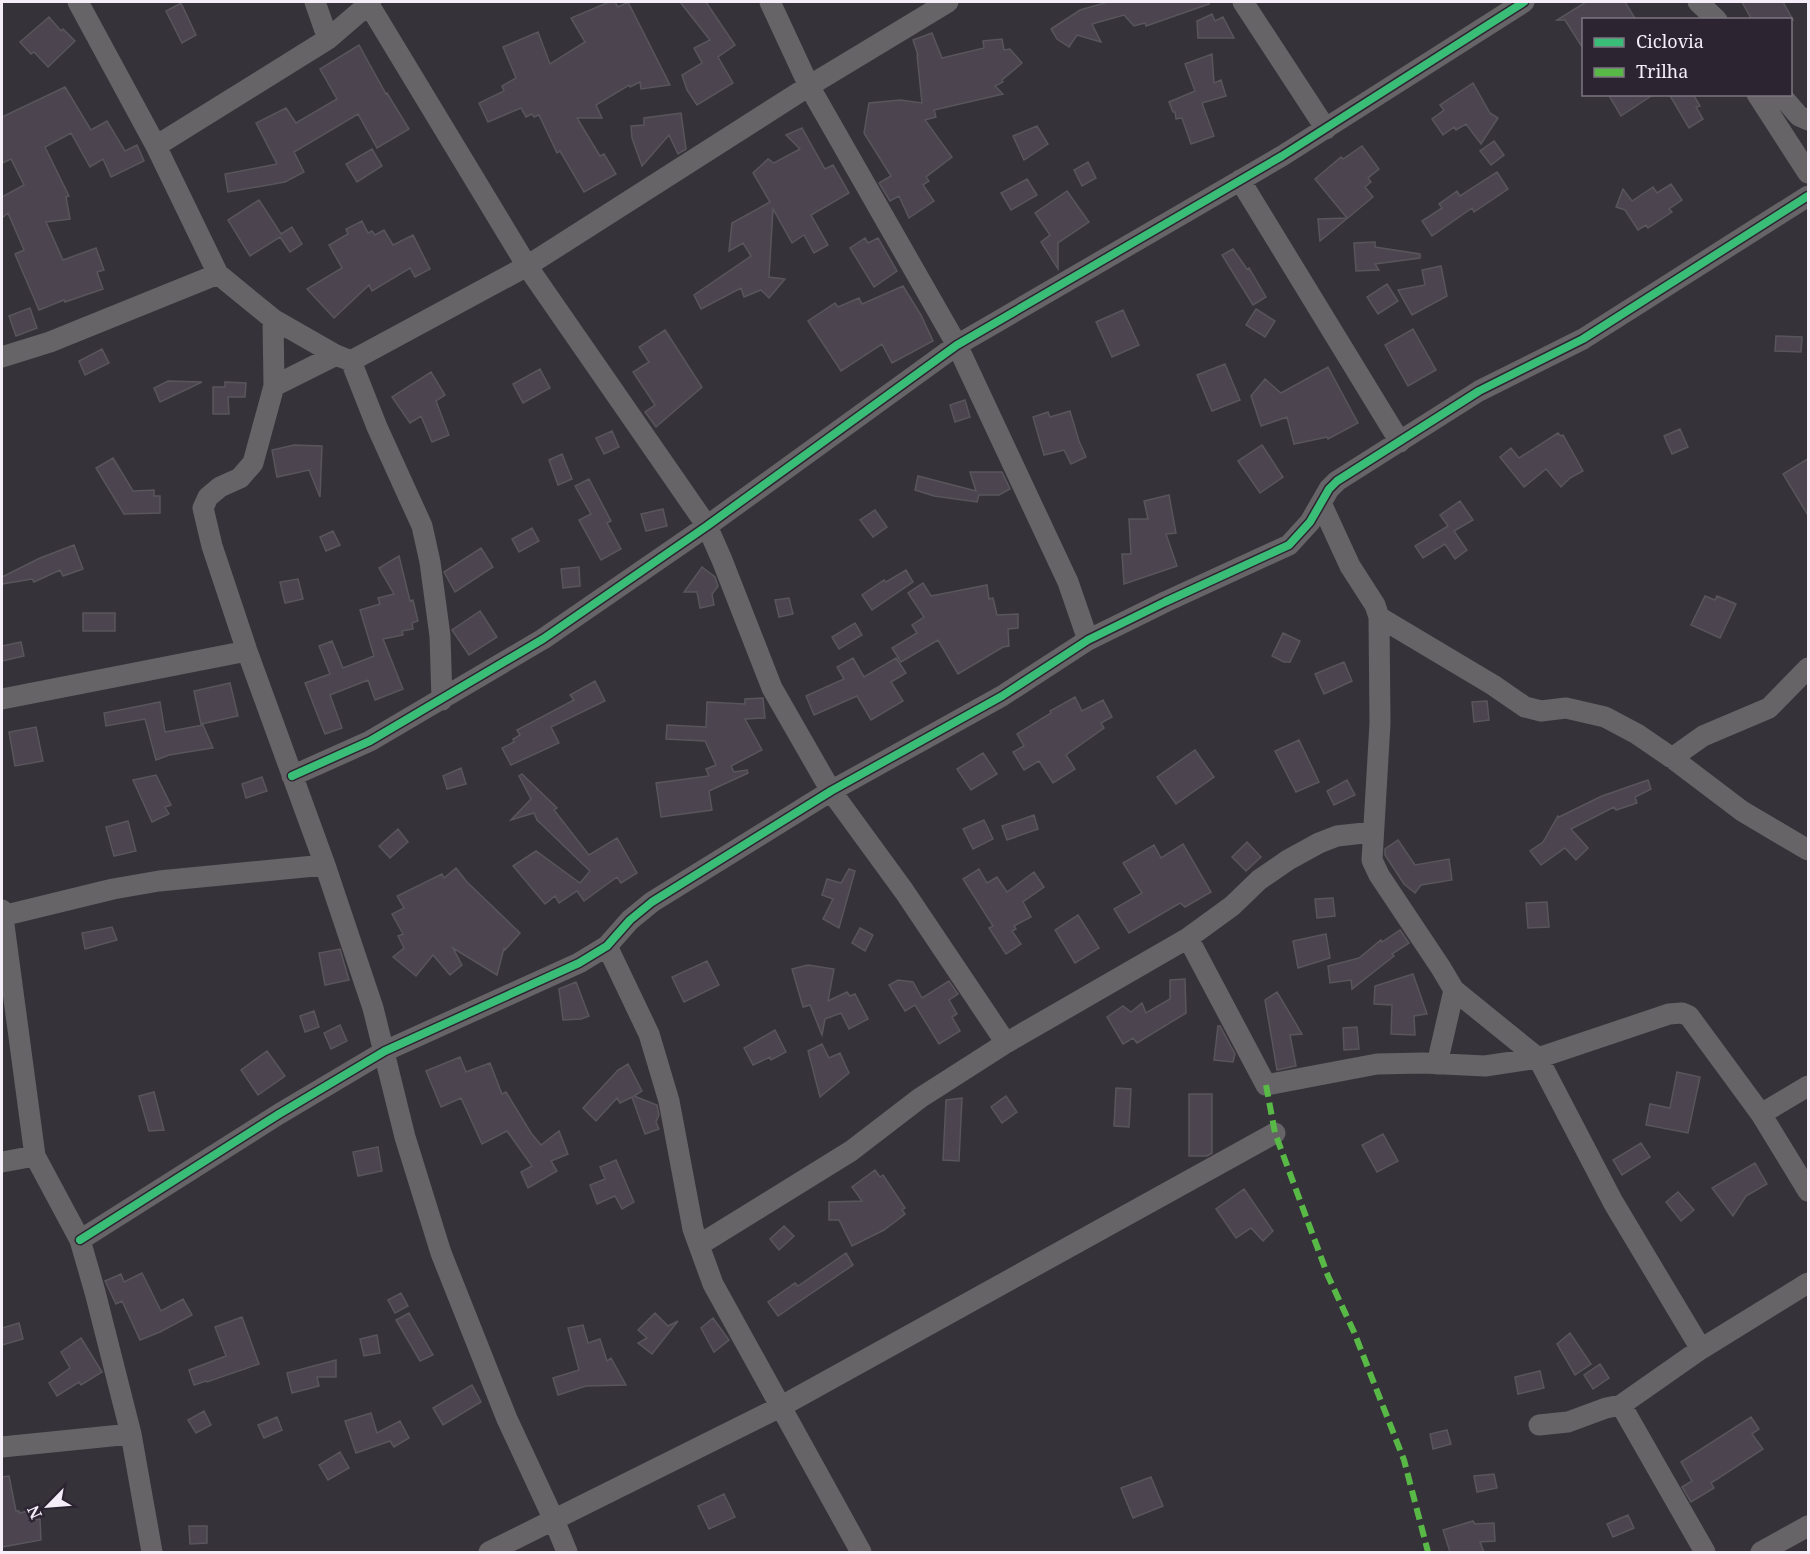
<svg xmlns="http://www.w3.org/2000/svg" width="1810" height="1554" font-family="'Noto Serif',serif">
<rect width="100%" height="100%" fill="#36323a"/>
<path fill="#4c4550" stroke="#58555b" stroke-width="1.5" d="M609 2H615L618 7 628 2 670 85 641 89 640 82 630 87 629 85 596 105 602 118H577L600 156 604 154 616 174 584 192 560 151 557 153 539 115 534 117 532 114 526 117 521 108 488 122 479 103 504 91 502 86 516 78 503 47 538 32 550 64 585 42 571 18Z
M680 2H706L735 45 718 57 733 83 697 105 687 90 682 75 702 63 694 48 710 40Z
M1108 2H1208L1209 4 1146 26 1145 23 1134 26 1124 15 1092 24 1101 42 1077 35 1069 47 1057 39 1051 29 1080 10Z
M1586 2H1625L1636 20H1584V50L1565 20H1557Z
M1742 2H1783L1793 20H1752Z
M181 3 196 35 182 43 166 11Z
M1212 14 1215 21 1223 17 1234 38H1198L1197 21Z
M49 17 61 31 63 29 75 41 48 67 34 52 31 54 20 42Z
M932 33 942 58 984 48 983 41 1002 39 1004 50 1010 49 1022 63 1002 80 1003 82 995 86 1003 94 934 110 936 117 925 120 952 157 926 177 929 181 923 185 934 201 909 218 899 196 890 201 879 183 891 176 864 133 869 103 900 100 922 103 917 55H918L913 40Z
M359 45 386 94 387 93 409 129 377 148 358 114 294 152 304 172 285 182 228 192 225 174 277 164 256 123 286 108 296 123 337 99 320 69Z
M1212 54 1214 83 1221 80 1226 96 1202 103 1214 136 1191 144 1182 118 1176 119 1175 112H1173L1169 102 1195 91 1185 64Z
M1473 83 1490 113 1498 118 1481 144 1466 124 1456 130 1454 127 1443 135 1432 119 1444 110 1440 105Z
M65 87 91 130 107 121 125 151 137 145 144 161 111 177 103 159 90 167 71 133 45 147 69 196 66 197 70 219 46 222 63 260 96 248 104 270 97 272 103 289 65 302 64 300 39 310 15 254 24 250 8 213 2 218V197L24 185 11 159 2 163V117Z
M1608 94H1654L1621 116Z
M1669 94H1693L1700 106 1696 107 1703 119 1689 128Z
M681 113 686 149 678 154 669 135 642 166 632 138 631 126 644 125V118Z
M1037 126 1048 144 1024 160 1013 136Z
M802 128 825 169 833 165 849 193 811 215 828 245 814 253 804 235 792 243 773 209 769 277 785 279 769 298 761 290 744 297 741 288 701 309 694 295 751 256 743 243 729 251 732 223 770 202 753 173 768 159 774 163 800 149 786 135Z
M1494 141 1504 155 1491 165 1480 151Z
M1362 146 1379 169 1368 178 1371 182 1365 187 1373 197 1320 241 1318 219 1347 218 1315 179 1341 157 1343 159Z
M372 149 382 166 357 182 346 164Z
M1088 162 1096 178 1082 186 1074 170Z
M1497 172 1508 189 1474 212 1472 208 1432 236 1422 221 1442 208 1439 204 1457 191 1460 196Z
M1027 179 1037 195 1011 210 1001 193Z
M1671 184 1682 200 1669 209 1672 212 1648 228 1646 225 1638 230 1625 210 1616 207 1623 189 1632 201 1653 187 1657 193Z
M1067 191 1089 222 1058 243V269L1041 242 1050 235 1035 213Z
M259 200 281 234 292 227 302 244 290 252 280 237 250 256 228 220Z
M362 221 368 233 372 231 375 235 384 230 393 245 413 235 430 269 415 277 410 268 372 291 369 285 334 318 307 289 342 268 329 245 348 234 346 229Z
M865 238 868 243 878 238 897 271 874 287 850 248Z
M1375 242V247L1420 254V258L1375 264 1379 270 1356 271 1354 243Z
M1233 249 1247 269 1249 268 1266 297 1253 305 1222 255Z
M1441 266 1447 296 1412 315 1398 290 1425 285 1422 270Z
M1387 284 1398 301 1378 314 1367 297Z
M903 286 921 315 933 341 892 363 882 344 841 371 808 321 835 303 838 307 859 298 862 304Z
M30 308 37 328 16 336 9 316Z
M1256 309 1275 321 1265 337 1246 325Z
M1123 310 1139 345 1112 357 1096 322Z
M1413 329 1436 370 1408 386 1385 345Z
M665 330 702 387 656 427 645 412 655 405 633 372 649 362 639 347Z
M1776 336 1802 337 1801 352 1775 351Z
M102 349 109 363 85 375 79 361Z
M1225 364 1240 400 1212 411 1197 375Z
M1328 367 1358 423 1328 439 1327 437 1294 444 1287 417 1261 426 1251 396 1265 379 1281 393Z
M540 369 550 388 523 403 513 384Z
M431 372 445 395 436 401 449 435 432 442 421 416 410 423 392 397Z
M168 381 202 382 160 402 154 388Z
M225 382 246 383 245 397H228L229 414H213V387H225Z
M965 400 970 417 955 422 950 405Z
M1070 411 1079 441 1086 457 1071 464 1064 450 1044 455 1033 417 1048 412 1050 417Z
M1680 429 1688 447 1672 454 1664 436Z
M612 431 619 447 604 454 596 438Z
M1558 433 1561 436 1563 435 1583 471 1570 478 1561 487 1546 469 1524 487 1500 457 1511 448 1519 458Z
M294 445 322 446 320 497 309 470 277 477 272 450Z
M1262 445 1283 477 1260 493 1238 461Z
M562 454 572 479 558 485 549 460Z
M113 458 133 491 154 490V496H160V513L124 514 96 468Z
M1809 458V517L1783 474Z
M970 472H1002L1010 489 999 495H979L977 502 934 496 915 490 918 476 976 491Z
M589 479 611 521 607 523 621 549 601 560 579 520 591 514 575 486Z
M1169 495 1176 533 1166 534 1177 566 1124 584 1122 554H1131L1129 519H1148L1144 501Z
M1460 501 1473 520 1454 531 1467 550 1455 559 1445 544 1423 558 1415 546 1448 526 1440 515Z
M663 509 667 526 646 531 641 514Z
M875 510 887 527 873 537 860 520Z
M532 528 539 541 519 552 512 539Z
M333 531 340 545 326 551 320 537Z
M74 545 83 569 63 576 60 570 34 582 32 579 2 584V577L40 558Z
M481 548 493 567 455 592 444 572Z
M399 556 410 601 413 600 418 621 412 623 413 629 402 631 403 635 383 639 403 689 375 700 368 680 330 695 342 728 325 734 305 683 330 674 319 646 332 641 343 668 374 656 360 610 380 604 378 598 394 594 379 568Z
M579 567 580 586 563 588 561 569Z
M702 567 715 577 718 586 712 594 714 605 700 608 697 592H684Z
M906 570 913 582 872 610 862 595 884 580 886 582Z
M298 579 303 599 285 603 280 582Z
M923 583 931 596 987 585 989 599 993 598 997 615 1018 614V628L1008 629 1009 646 1003 647 958 674 938 640 901 662 892 648 917 633 912 625 924 617 908 593Z
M1705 596 1715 600 1717 596 1736 604 1720 638 1691 625Z
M789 598 793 614 779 617 775 600Z
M480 611 497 637 469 655 452 630Z
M83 613H115V631H83Z
M855 623 862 635 839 649 832 637Z
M1283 633 1300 641 1290 662H1284L1272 656Z
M21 642 24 656 2 661V646Z
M853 658 864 677 896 658 906 673 891 682 903 701 871 720 857 696 814 715 806 696 844 679 837 667Z
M1344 662 1352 681 1324 694 1315 674Z
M595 681 605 701 551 727 559 743 511 765 502 748 514 742 513 739 520 735 517 730 574 700 570 695Z
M230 683 238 716 201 724 194 691Z
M1075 697 1082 711 1103 700 1112 717 1101 723 1104 728 1066 755 1075 769 1053 783 1039 761 1024 770 1013 752 1024 746 1017 734 1051 713 1050 711Z
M763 698 765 718 745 719 762 750 731 766 734 772 747 770 748 773 709 791 712 810 661 817 656 783 709 776 706 769 716 765 705 741 666 739 667 725 706 727 707 702 745 704V699Z
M1487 701 1489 720 1474 722 1472 702Z
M160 702 165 732 203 725 213 748 169 755 156 760 145 719 106 726 104 713Z
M36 727 43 761 15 766 9 732Z
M1299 740 1319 782 1296 792 1275 751Z
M1195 750 1214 777 1176 804 1157 777Z
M983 753 997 774 971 790 957 769Z
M461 768 466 784 447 789 443 776Z
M522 774 557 808 554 810 589 855 617 838 637 873 621 883 617 877 584 901 577 891 559 903 555 896 545 904 513 866 536 851 580 883 590 871 537 820 534 813 511 820 531 799 519 776Z
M156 775 171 805 165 807 169 814 152 822 133 780Z
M262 777 267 791 246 798 242 784Z
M1347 780 1355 795 1334 805 1327 791Z
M1648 780 1651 789 1635 797 1637 803 1616 810 1614 807 1571 829 1588 848 1576 860 1565 848 1541 865 1530 851 1543 842 1558 816 1559 817 1602 796Z
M1034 815 1038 829 1007 840 1002 826Z
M984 820 993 839 973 849 963 829Z
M128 821 136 851 114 856 106 827Z
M398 829 408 842 390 858 379 846Z
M1398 840 1415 865 1449 859 1452 880 1421 885 1415 893 1404 884 1385 855V849Z
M1247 842 1261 857 1246 871 1232 857Z
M1183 844 1211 892 1185 907 1180 903 1129 933 1114 909 1142 893 1123 863 1154 845 1161 858Z
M456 868 467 882 520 933 505 950 504 948 497 975 453 948 462 965 450 975 433 955 416 976 393 957 404 948 398 936 403 934 392 914 404 908 397 896 442 874 444 878Z
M849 869 855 871 839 928 823 919 833 899 822 895 827 879 841 883Z
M979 869 987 883 997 877 1007 892 1034 872 1044 887 1023 902 1031 917 1014 926 1016 929 1012 931 1021 944 1006 954 989 928 993 926 963 879Z
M1333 898 1335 916 1317 918 1315 899Z
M1547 902 1549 927 1528 928 1526 903Z
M1078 915 1099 948 1075 963 1055 930Z
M112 927 117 940 85 949 82 933Z
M860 928 873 935 865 951 852 943Z
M1400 930 1409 943 1392 954 1394 956 1352 989 1351 980 1330 983 1328 966 1359 958 1381 940 1382 942Z
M1326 934 1330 958 1298 968 1293 941Z
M340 949 349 980 325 985 319 953Z
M707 961 719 985 684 1002 672 977Z
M808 965 834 969 828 1001 847 992 850 996 855 994 868 1019 849 1029 841 1013 825 1019 822 1035 810 1005 803 1007 792 969Z
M1413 974 1427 1014 1414 1016 1415 1035 1391 1034 1392 1005 1374 1004 1375 986Z
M1185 979 1186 1013 1137 1043 1133 1038 1123 1044 1107 1017 1123 1006 1131 1012 1142 1003 1146 1013 1170 999V980Z
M898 980 913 982 922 998 949 981 958 994 949 1000 957 1014 952 1017 960 1031 939 1044 915 1005 905 1011 889 985Z
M576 982 589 1016 581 1019 563 1020 559 989Z
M1277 992 1302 1034 1290 1035 1296 1066 1277 1070 1265 1000Z
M314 1011 319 1027 305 1032 300 1016Z
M340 1025 347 1041 331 1049 324 1033Z
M1218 1026H1220L1235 1054 1233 1062 1214 1060Z
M1357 1027 1359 1049 1344 1050 1343 1028Z
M775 1030 786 1052 771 1060 770 1057 753 1065 744 1048Z
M822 1044 829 1058 840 1053 849 1073 820 1097 808 1051Z
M267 1051 285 1076 258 1095 241 1070Z
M460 1057 466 1072 490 1063 502 1094 506 1092 531 1133 541 1145 559 1131 568 1154 551 1161 557 1171 528 1188 521 1172 532 1166 507 1131 482 1144 461 1098 441 1107 426 1071Z
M628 1064 642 1091 634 1096 657 1105 659 1115 656 1122 659 1129 645 1134 632 1097 620 1103 617 1098 596 1121 583 1108 618 1070Z
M1677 1072 1700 1077 1688 1133 1646 1125 1650 1104 1670 1108Z
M1116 1088 1131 1089 1129 1127 1114 1126Z
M154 1092 164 1130 149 1131 139 1096Z
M1189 1094H1212V1153L1207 1156H1189Z
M1006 1096 1017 1112 1002 1123 991 1107Z
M962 1098 959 1161 943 1160 946 1100Z
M1383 1134 1398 1161 1377 1172 1362 1145Z
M1641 1143 1650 1157 1622 1175 1613 1160Z
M378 1147 382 1171 358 1176 353 1152Z
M616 1160 634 1202 622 1209 615 1196 597 1204 590 1185 605 1179 600 1167Z
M1755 1163 1767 1184 1746 1196 1733 1216 1712 1188Z
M875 1170 880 1177 883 1175 905 1208 902 1210 905 1214 884 1230 852 1246 839 1220H829V1202L862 1201 852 1187Z
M1244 1189 1273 1231 1263 1241 1251 1228 1236 1238 1216 1209Z
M1678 1192 1694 1210 1681 1221 1666 1202Z
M784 1226 794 1236 779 1250 770 1239Z
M846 1253 853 1265 778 1316 768 1302 795 1283 798 1286Z
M142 1273 161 1311 183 1299 192 1315 160 1332 140 1340 122 1301 116 1304 105 1281 121 1274 124 1282Z
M401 1293 408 1306 395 1313 388 1300Z
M409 1313 433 1355 420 1361 396 1320Z
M655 1313 668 1326 678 1321 652 1354 638 1343 647 1338 638 1330Z
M242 1317 259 1364 207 1382 206 1381 194 1385 189 1370 226 1356 215 1327Z
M713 1318 729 1340 714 1352 701 1328Z
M19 1323 23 1339 2 1345V1328Z
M583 1325 588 1343 600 1339 607 1361 611 1358 626 1385 586 1386 558 1395 553 1378 579 1370 568 1328Z
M1570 1333 1591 1364 1575 1375 1557 1344Z
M377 1335 380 1353 364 1356 360 1339Z
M81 1338 102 1372 81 1385 79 1382 57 1396 49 1383 70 1368 61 1352Z
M336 1360V1377H317L319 1386 292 1393 287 1373Z
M1600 1364 1609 1378 1593 1389 1584 1375Z
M1540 1371 1544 1388 1518 1394 1515 1377Z
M472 1385 481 1402 443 1425 433 1408Z
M204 1411 211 1425 196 1433 188 1420Z
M371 1413 377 1433 400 1421 409 1438 394 1447 390 1441 356 1453 345 1421Z
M277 1417 282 1430 264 1438 258 1425Z
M1751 1417 1759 1429 1752 1434 1763 1449 1711 1483 1714 1488 1691 1502 1682 1487 1692 1481 1681 1462Z
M1447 1430 1451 1444 1433 1449 1430 1434Z
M340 1452 349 1468 328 1480 319 1465Z
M1494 1474 1497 1488 1477 1492 1474 1476Z
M9 1476 16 1511H19V1513L34 1510 36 1520 40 1519 41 1540 2 1547V1477Z
M1151 1477 1163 1506 1133 1518 1121 1488Z
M724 1494 735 1517 709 1529 698 1506Z
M1628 1515 1634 1528 1613 1537 1607 1524Z
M1473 1521 1475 1524 1494 1523 1495 1541 1480 1542 1484 1552H1450L1443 1530Z
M189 1526H207V1543L190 1544Z"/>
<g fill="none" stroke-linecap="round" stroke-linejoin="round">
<path stroke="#666467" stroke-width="21" d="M78 2 156 146 218 274 273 319 336 355 351 361 377 427 422 526 430 562 440 636 442 700
M315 2 328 39
M770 2 809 86 957 345 1068 582 1088 640
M1243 2 1326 129
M1698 2 1717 20
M368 3 527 266 707 526 722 560 772 688 831 791 904 891 1006 1043
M1757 94 1808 173
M1780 94 1799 116 1808 120
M156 146 328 39 371 2
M1240 180 1400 442
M273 319 274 386 253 463 240 478 220 487 208 497 203 508 212 546 247 651 325 865 373 1008 405 1137 441 1253 507 1419 554 1520 567 1552
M2 357 50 342 218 274
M351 361 527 266 809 86 948 2
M274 386 336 355
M1321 503 1350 566 1375 605 1379 617 1380 723 1372 860 1379 875 1441 968 1454 990 1538 1058 1669 1014 1682 1013 1689 1016 1761 1114 1808 1191
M1379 617 1493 685 1525 707 1541 711 1566 708 1605 717 1637 734 1672 758 1742 811 1808 850
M2 699 247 651
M1672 758 1703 736 1769 708 1808 668
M292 776 370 741 543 639 707 526 957 345 1282 156 1524 2
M2 910 35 1156 80 1240 95 1292 131 1434 152 1552
M2 916 113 889 159 881 325 865
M1188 938 1266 1085 1377 1064 1424 1063 1485 1066 1538 1058 1613 1202 1701 1349
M607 946 649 1034 669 1101 693 1229 713 1284 861 1552
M1437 1064 1454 990
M1761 1114 1808 1086
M2 1162 35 1156
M80 1240 279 1114 385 1051 579 963 607 946 630 920 652 902 831 791 1002 696 1088 640 1165 602 1289 545 1310 522 1329 489 1337 481 1479 391 1583 339 1808 196
M699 1245 851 1151 920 1098 1006 1043 1188 938 1232 906 1259 880 1288 860 1319 843 1337 836 1373 832
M1539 1425 1568 1422 1606 1408 1621 1405
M2 1447 131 1434
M489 1552 780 1407 1275 1133
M1705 1552 1621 1405 1701 1349 1808 1283
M1761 1552 1808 1526"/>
<path stroke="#58b947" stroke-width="6" stroke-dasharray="12 6" stroke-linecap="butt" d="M1266 1085 1275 1133 1328 1276 1354 1332 1404 1460 1428 1552"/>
<g stroke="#2d2432" stroke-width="11">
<path id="cycleway" d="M292 776 370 741 543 639 707 526 957 345 1282 156 1524 2
M80 1240 279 1114 385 1051 579 963 607 946 630 920 652 902 831 791 1002 696 1088 640 1165 602 1289 545 1310 522 1329 489 1337 481 1479 391 1583 339 1808 196"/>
</g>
<use href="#cycleway" stroke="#3abd76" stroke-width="8"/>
</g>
<rect width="1810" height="1554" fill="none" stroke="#f5eef8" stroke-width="6"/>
<rect x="1582" y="18" width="210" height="78" fill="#2d2432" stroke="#7d7581" stroke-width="1.5"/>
<rect x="1594" y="38" width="30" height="9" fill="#3abd76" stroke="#7d7581" stroke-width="1.5"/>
<text x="1636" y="48" font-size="18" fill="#f5eef8">Ciclovia</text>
<rect x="1594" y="68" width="30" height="9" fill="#58b947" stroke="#7d7581" stroke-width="1.5"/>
<text x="1636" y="78" font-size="18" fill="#f5eef8">Trilha</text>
<g transform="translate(48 1506) rotate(245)" stroke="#2d2432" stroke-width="4.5" paint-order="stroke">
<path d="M0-4.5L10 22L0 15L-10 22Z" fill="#f5eef8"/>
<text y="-9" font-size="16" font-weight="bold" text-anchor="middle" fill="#f5eef8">N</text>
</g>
</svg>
